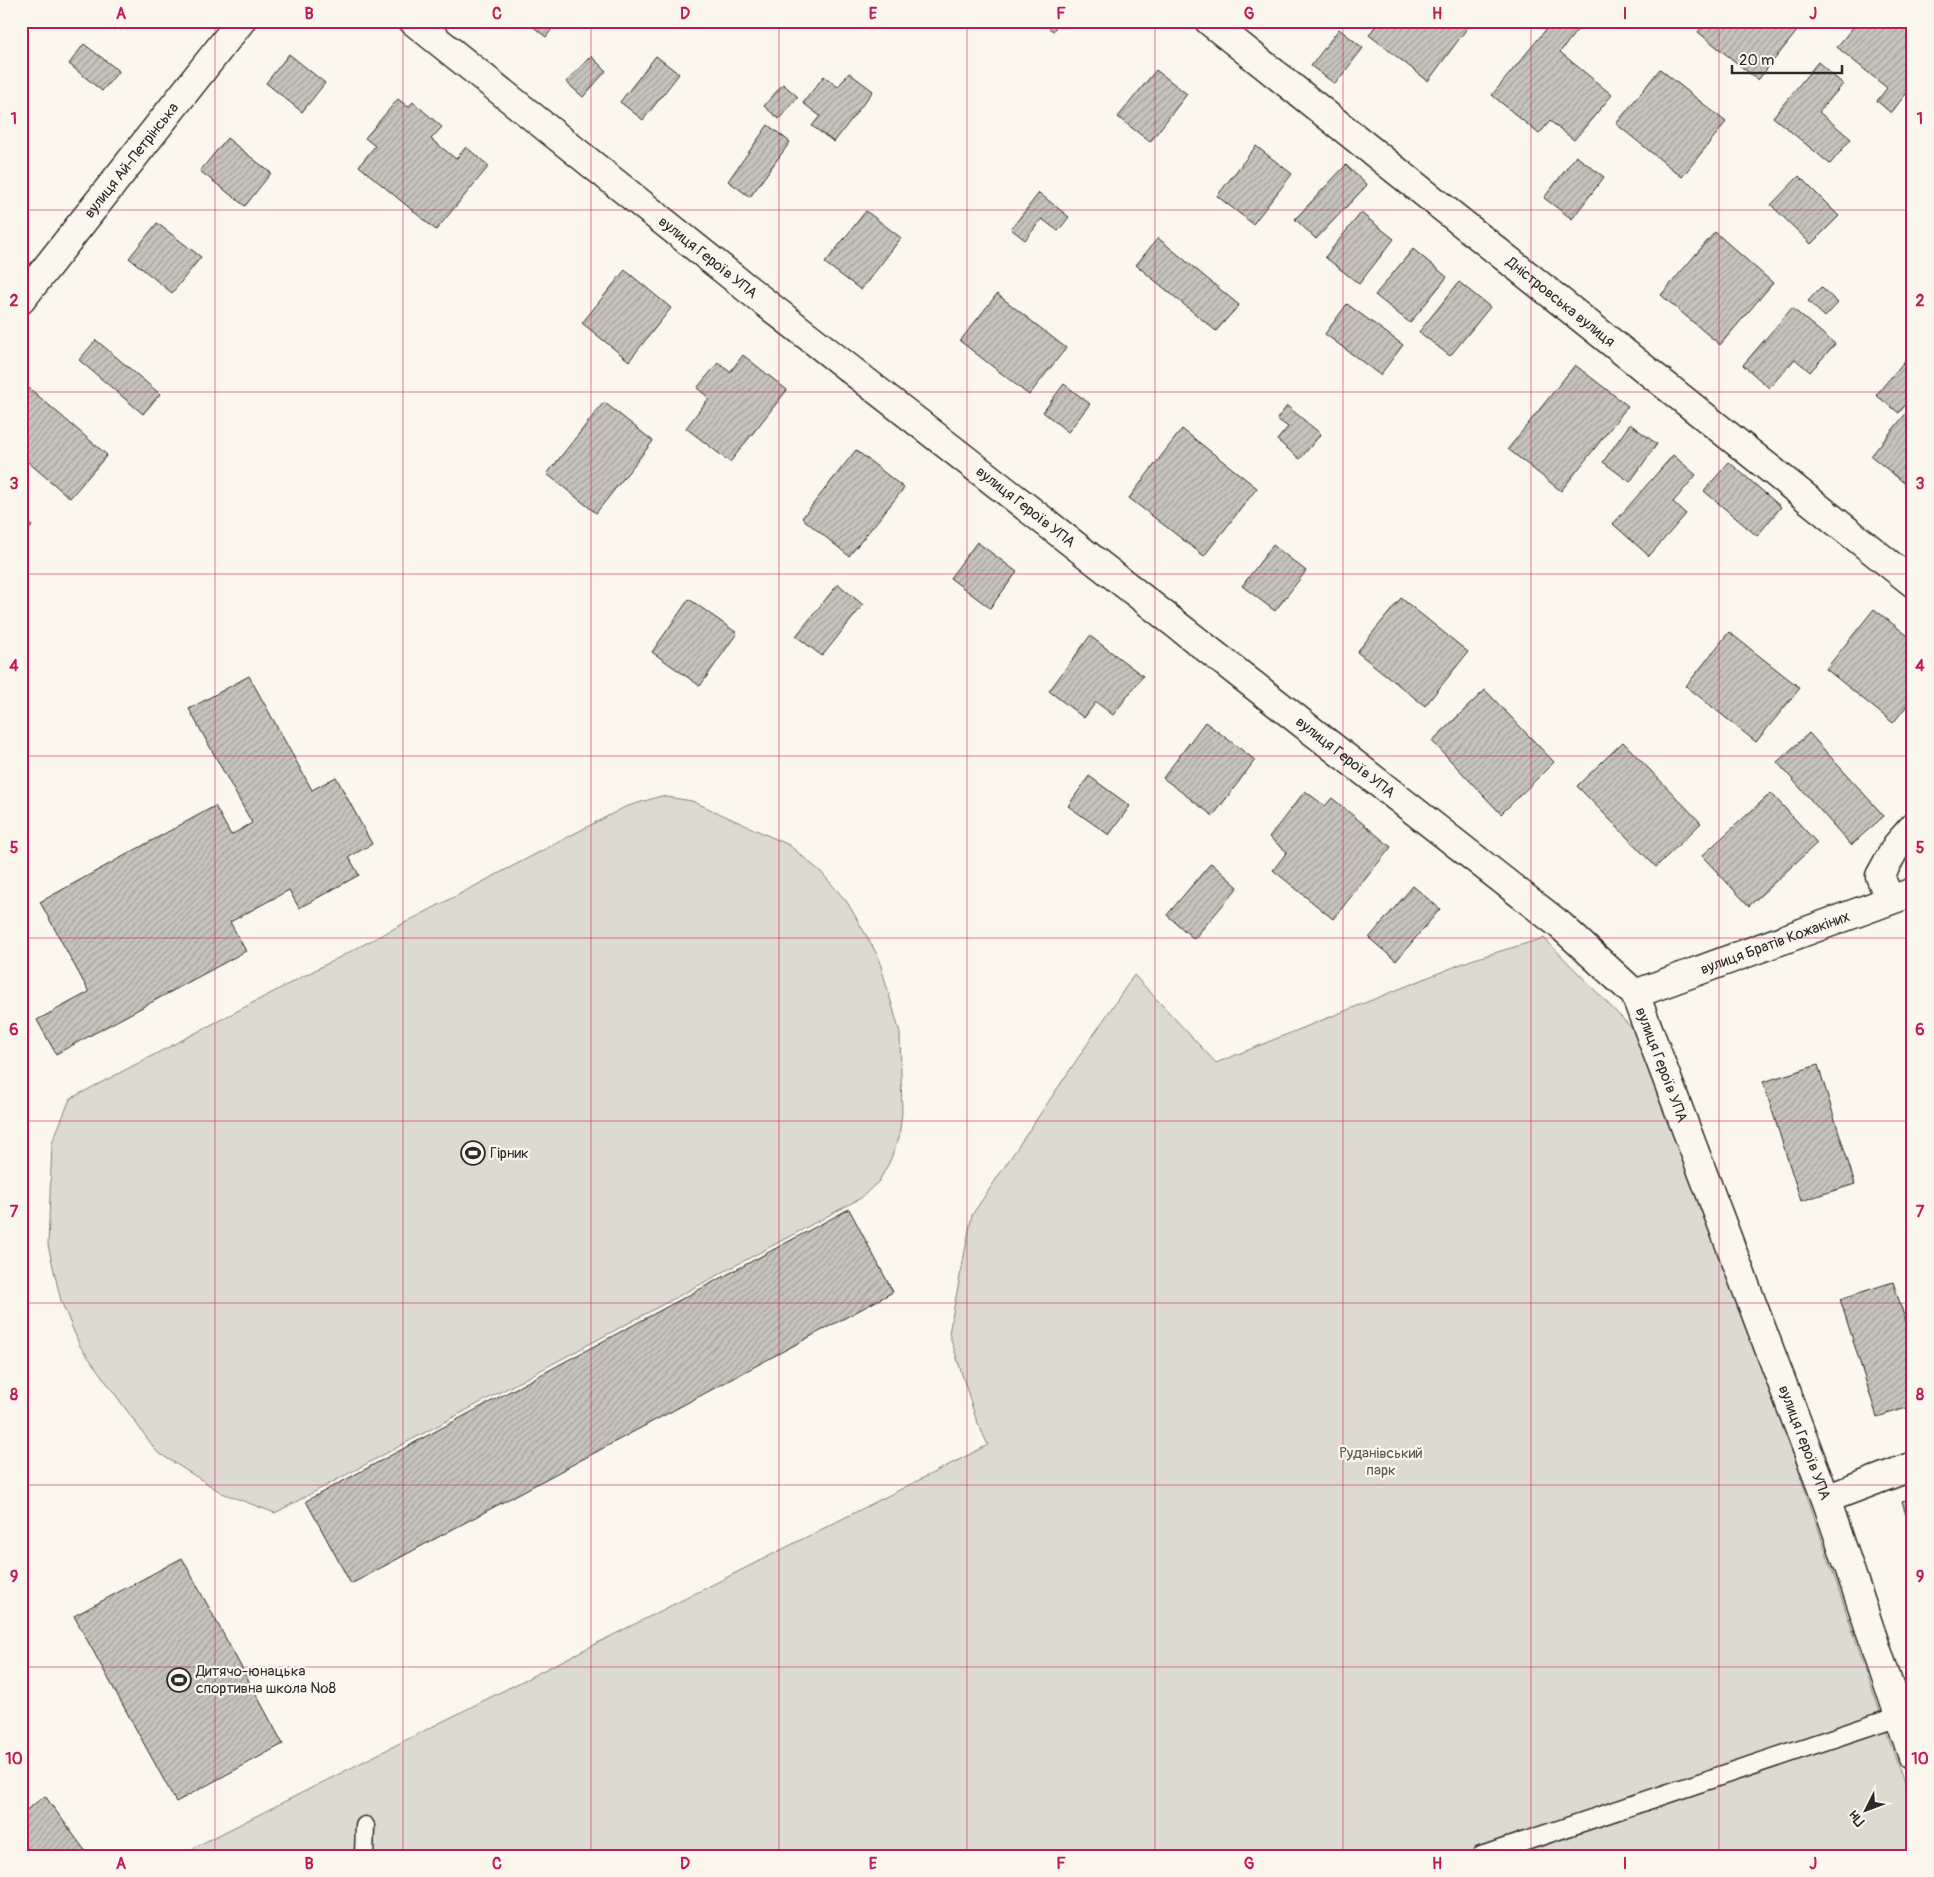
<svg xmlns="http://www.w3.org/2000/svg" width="1934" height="1877" font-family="Pangolin,sans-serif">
<defs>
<pattern id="building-hatch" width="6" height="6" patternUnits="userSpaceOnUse" patternTransform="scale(1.25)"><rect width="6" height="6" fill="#c7c4bc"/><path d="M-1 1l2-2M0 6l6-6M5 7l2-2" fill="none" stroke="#a29f99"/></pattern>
</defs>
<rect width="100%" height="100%" fill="#fbf7ec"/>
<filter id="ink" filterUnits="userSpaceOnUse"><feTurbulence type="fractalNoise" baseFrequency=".02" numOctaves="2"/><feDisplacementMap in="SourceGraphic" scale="10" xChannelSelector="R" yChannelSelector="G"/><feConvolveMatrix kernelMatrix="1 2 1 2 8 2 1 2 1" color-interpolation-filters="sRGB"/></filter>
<g filter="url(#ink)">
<path fill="#dddad0" stroke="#84827e" d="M661 796 692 801 789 845 821 872 847 902 878 956 900 1033 902 1112 899 1138 889 1163 879 1181 861 1198 275 1513 222 1493 157 1452 80 1346 61 1301 48 1245 52 1143 70 1099 625 807Z
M1544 938 1659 1056 1913 1810V1856H196L193 1848 988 1445 976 1419 949 1333 972 1215 1134 975 1216 1063 1471 960Z"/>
<path fill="url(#building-hatch)" stroke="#2b2b2b" d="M526 21H558L546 37Z
M1040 21H1060L1053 31Z
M1379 21H1469L1471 23 1428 81 1369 35Z
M1553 21H1579L1582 24 1560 52 1612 95 1574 140 1550 121 1539 134 1492 95Z
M1706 21H1795L1801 26 1758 80 1698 32Z
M1858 21H1913V93L1909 90 1891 113 1877 101 1887 88 1837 47Z
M1339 29 1363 48 1335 84 1311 66Z
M84 44 119 71 102 91 69 64Z
M289 54 325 83 302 112 266 83Z
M591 56 606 71 583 97 566 82Z
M656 56 679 74 643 120 620 102Z
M1818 62 1843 84 1819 112 1851 139 1830 164 1773 117Z
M1660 69 1726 122 1682 177 1616 124Z
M1156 70 1187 94 1150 142 1118 117Z
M849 73 873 91 834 142 812 126 820 116 803 103 824 76 838 87Z
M783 84 798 97 779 119 764 106Z
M398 99 408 107 413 102 442 127 431 139 456 159 466 147 489 166 436 230 359 166 375 146 365 138Z
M768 125 790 142 750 197 728 181Z
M227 138 271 173 245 206 200 171Z
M1256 146 1292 174 1253 224 1217 196Z
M1576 156 1604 177 1572 219 1544 198Z
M1346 165 1367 185 1316 239 1295 219Z
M1799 176 1839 216 1811 244 1771 205Z
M1039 193 1069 217 1058 231 1042 219 1025 240 1011 229Z
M866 211 901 238 861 290 825 263Z
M1361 213 1394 239 1359 284 1325 257Z
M157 223 201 257 172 293 129 258Z
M1715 232 1773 283 1720 345 1661 295Z
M1158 238 1239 305 1216 331 1136 265Z
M1413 249 1447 277 1410 323 1375 295Z
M625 270 671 308 629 361 582 323Z
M1459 282 1490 307 1450 356 1419 332Z
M1821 287 1838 303 1825 317 1808 301Z
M997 294 1066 348 1029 395 960 341Z
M1347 304 1403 345 1380 375 1325 334Z
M1792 308 1835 344 1810 372 1795 359 1769 388 1743 365Z
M96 340 160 394 143 414 79 360Z
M1913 351V395L1899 413 1876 395Z
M743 355 787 390 730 462 686 428 709 398 697 388 718 363 730 372Z
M1575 365 1628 406 1561 491 1508 449Z
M1064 384 1090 404 1068 432 1043 412Z
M29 388 107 455 70 498 21 456V397Z
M604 402 653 441 596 513 547 474Z
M1913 405V490L1871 456Z
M1287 406 1321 434 1300 459 1277 440 1288 427 1277 419Z
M1630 424 1657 444 1630 482 1603 462Z
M1182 429 1257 488 1204 556 1129 498Z
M856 450 904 488 849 556 802 518Z
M1673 455 1696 475 1673 502 1686 514 1649 556 1613 524Z
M1729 462 1781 507 1757 536 1704 491Z
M21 518 32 526 21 540Z
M977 542 1017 572 990 608 950 578Z
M1273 545 1306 571 1275 611 1242 586Z
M838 584 863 605 822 656 796 636Z
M1401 598 1468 652 1425 706 1357 652Z
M689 599 737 633 700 686 652 652Z
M1874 609 1913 640V698L1893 723 1826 669Z
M1729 632 1800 688 1756 742 1686 686Z
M1090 636 1143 676 1113 715 1096 702 1084 718 1049 691Z
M249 676 312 790 336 777 372 844 349 857 359 875 299 908 289 890 230 922 246 951 56 1054 37 1020 89 992 40 902 215 806 231 835 252 823 189 709Z
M1485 690 1554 762 1501 814 1432 741Z
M1205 722 1255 760 1213 816 1163 778Z
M1809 733 1884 816 1851 845 1777 762Z
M1623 742 1701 823 1656 867 1577 786Z
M1089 776 1130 806 1109 835 1068 806Z
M1305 791 1325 806 1332 798 1391 847 1333 919 1273 870 1287 852 1269 837Z
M1771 793 1817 843 1749 906 1702 856Z
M1211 863 1238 887 1194 939 1167 915Z
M1413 886 1440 909 1396 961 1369 938Z
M1818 1065 1855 1184 1801 1201 1763 1082Z
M849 1209 893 1292 351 1584 306 1501Z
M1893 1282 1913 1343V1406L1877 1417 1840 1299Z
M1913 1499V1537L1902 1502Z
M182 1558 283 1744 176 1802 74 1616Z
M45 1796 89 1856H21V1814Z"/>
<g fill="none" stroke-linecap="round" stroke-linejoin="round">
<g stroke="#2b2b2b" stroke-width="21">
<path id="lane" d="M364 1856 365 1826
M1481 1856 1899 1716"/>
</g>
<g stroke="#2b2b2b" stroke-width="31">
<g id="street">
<path id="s1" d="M413 21 749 290 1560 925 1635 994 1826 1499 1913 1757"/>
<path id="s2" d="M1209 21 1913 583"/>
<path id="s3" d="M21 300 241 21"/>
<path d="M1890 900 1880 876 1897 845 1913 827"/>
<path id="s4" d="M1635 994 1913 892"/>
<path d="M1826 1499 1913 1466"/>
</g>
</g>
<use href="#lane" stroke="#fbf7ec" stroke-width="18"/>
<use href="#street" stroke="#fbf7ec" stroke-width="28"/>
</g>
</g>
<path fill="none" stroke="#c2185b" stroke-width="1" stroke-opacity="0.55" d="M215 21V1856M403 21V1856M591 21V1856M779 21V1856M967 21V1856M1155 21V1856M1343 21V1856M1531 21V1856M1719 21V1856M21 210H1913M21 392H1913M21 574H1913M21 756H1913M21 938H1913M21 1121H1913M21 1303H1913M21 1485H1913M21 1667H1913"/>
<defs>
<g id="stadium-ring" transform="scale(1.25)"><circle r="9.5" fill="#fbf7ec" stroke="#2b2b2b" stroke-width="1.5"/><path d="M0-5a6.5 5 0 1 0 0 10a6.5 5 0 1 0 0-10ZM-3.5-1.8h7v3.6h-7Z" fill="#2b2b2b"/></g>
</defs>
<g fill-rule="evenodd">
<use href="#stadium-ring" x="473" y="1153"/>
<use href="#stadium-ring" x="179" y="1680"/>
</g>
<g text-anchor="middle" stroke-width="4.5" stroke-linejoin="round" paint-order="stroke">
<g font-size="15" fill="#2b2b2b" stroke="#fbf7ec">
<text dy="5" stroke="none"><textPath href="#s3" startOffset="178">вулиця Ай-Петрінська</textPath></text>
<text dy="5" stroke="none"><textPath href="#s1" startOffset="378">вулиця Героїв УПА</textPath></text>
<text dy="5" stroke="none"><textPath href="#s2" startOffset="450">Дністровська вулиця</textPath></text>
<text dy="5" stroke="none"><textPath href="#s1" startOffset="782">вулиця Героїв УПА</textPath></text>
<text dy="5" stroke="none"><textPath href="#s1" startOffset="1188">вулиця Героїв УПА</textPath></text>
<text dy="5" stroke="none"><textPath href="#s4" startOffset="149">вулиця Братів Кожакіних</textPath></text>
<text dy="5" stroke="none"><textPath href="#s1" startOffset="1638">вулиця Героїв УПА</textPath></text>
<text dy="5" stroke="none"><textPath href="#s1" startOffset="2042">вулиця Героїв УПА</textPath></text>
</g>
<g font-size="15" fill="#2b2b2b" stroke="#fbf7ec" text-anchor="start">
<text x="490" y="1158">Гірник</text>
<text x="196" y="1676">Дитячо-юнацька<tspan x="196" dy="17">спортивна школа №8</tspan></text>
</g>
<g font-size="15" fill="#585754" stroke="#fbf7ec">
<text x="1381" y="1458">Руданівський<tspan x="1381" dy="17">парк</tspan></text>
</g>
</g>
<rect width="1934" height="1877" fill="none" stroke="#fbf7ec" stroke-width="55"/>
<g transform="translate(1866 1810) rotate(228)" stroke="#fbf7ec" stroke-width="4" paint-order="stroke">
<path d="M0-4L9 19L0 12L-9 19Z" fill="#2b2b2b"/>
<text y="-8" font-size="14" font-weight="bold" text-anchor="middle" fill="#2b2b2b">Пн</text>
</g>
<path d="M1732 65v8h110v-8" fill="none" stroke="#2b2b2b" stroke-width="2.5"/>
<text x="1739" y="65" font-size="15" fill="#2b2b2b" stroke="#fbf7ec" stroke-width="4" paint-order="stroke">20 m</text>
<rect x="28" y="28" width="1878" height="1822" fill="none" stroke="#c2185b" stroke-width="2"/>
<g font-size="16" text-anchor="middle" font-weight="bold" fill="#c2185b">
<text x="121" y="19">A</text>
<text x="309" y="19">B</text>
<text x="497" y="19">C</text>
<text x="685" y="19">D</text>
<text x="873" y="19">E</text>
<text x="1061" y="19">F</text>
<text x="1249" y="19">G</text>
<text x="1437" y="19">H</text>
<text x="1625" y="19">I</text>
<text x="1813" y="19">J</text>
<text x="14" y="124">1</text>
<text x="1920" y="124">1</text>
<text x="14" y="306">2</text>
<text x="1920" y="306">2</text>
<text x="14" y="489">3</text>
<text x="1920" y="489">3</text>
<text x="14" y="671">4</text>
<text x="1920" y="671">4</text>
<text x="14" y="853">5</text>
<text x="1920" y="853">5</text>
<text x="14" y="1035">6</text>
<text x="1920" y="1035">6</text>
<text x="14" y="1217">7</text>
<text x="1920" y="1217">7</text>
<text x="14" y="1400">8</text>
<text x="1920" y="1400">8</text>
<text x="14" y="1582">9</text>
<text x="1920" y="1582">9</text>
<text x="14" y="1764">10</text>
<text x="1920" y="1764">10</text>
<text x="121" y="1869">A</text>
<text x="309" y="1869">B</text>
<text x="497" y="1869">C</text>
<text x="685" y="1869">D</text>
<text x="873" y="1869">E</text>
<text x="1061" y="1869">F</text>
<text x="1249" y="1869">G</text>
<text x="1437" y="1869">H</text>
<text x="1625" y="1869">I</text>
<text x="1813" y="1869">J</text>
</g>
</svg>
